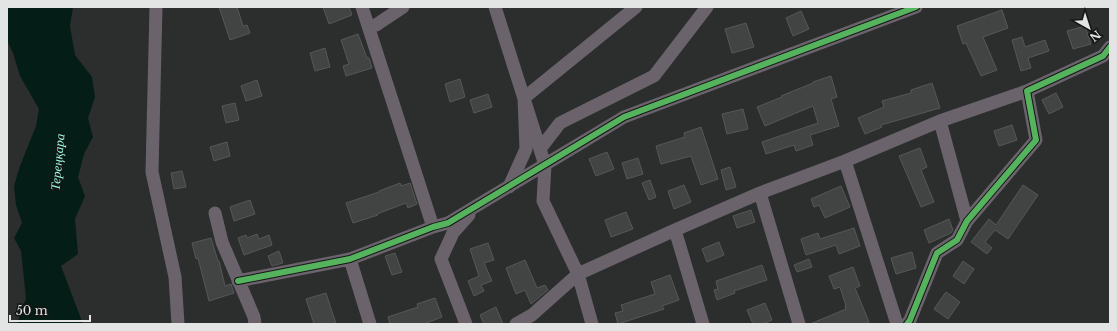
<svg xmlns="http://www.w3.org/2000/svg" width="1117" height="331" font-family="'Libre Baskerville',serif">
<rect width="100%" height="100%" fill="#2c2d2d"/>
<path fill="#041e17" d="M7 7H73L70 26 75 55 92 77 95 97 88 118 93 137 84 154 78 177 85 196 75 219 78 254 61 266 83 324H17L26 298 21 251 14 238 22 223 16 205 14 186 20 166 36 126 39 109 20 76 13 53 7 40Z"/>
<path fill="#424443" stroke="#565757" d="M219 7H237L243 26 247 25 250 33 230 40Z
M323 7H349L352 15 329 24Z
M1002 10 1008 28 983 37 997 70 981 76 966 43 963 44 957 26Z
M801 11 809 29 793 36 786 18Z
M746 23 754 47 732 53 725 29Z
M1085 26 1091 44 1073 49 1067 31Z
M358 34 367 58H369L372 68 346 76 343 66 349 64 341 40Z
M1022 37 1025 47 1045 40 1049 51 1028 58 1031 68 1021 71 1012 40Z
M325 48 330 67 315 71 310 53Z
M831 76 837 97 831 99 839 126 810 135 813 145 796 151 794 145 766 154 762 142 818 123 813 106 765 126 757 107 782 97 781 96 813 83V82Z
M460 79 465 97 450 102 445 84Z
M257 80 262 96 246 101 241 86Z
M932 83 940 108 881 125 882 127 865 134 858 118 884 107 882 101 911 93V90Z
M1056 93 1063 107 1049 114 1042 100Z
M488 94 492 107 474 113 470 100Z
M235 103 239 120 226 123 222 106Z
M743 109 748 129 727 134 722 114Z
M1012 125 1017 140 999 146 994 131Z
M701 127 718 179 701 185 691 156 661 164 656 146 685 137 684 133Z
M227 142 230 156 214 161 210 147Z
M920 148 927 167 921 170 934 202 921 207 899 156Z
M607 152 614 169 596 176 589 159Z
M638 158 643 174 627 179 622 163Z
M730 167 736 187 726 190 721 170Z
M182 171 186 187 174 189 171 173Z
M650 180 656 197 649 200 642 183Z
M400 183 401 186 410 183 417 204 408 208 406 203 377 214 378 215 353 223 346 203 379 192V191Z
M684 185 691 202 674 209 668 191Z
M1023 185 1038 195 1008 239 995 230 985 242 992 248 987 254 971 242 989 219 996 225Z
M841 186 850 207 825 218 819 205 814 207 811 199Z
M250 200 255 214 234 221 230 207Z
M751 210 755 222 737 228 733 216Z
M626 212 633 229 611 237 605 220Z
M949 219 953 230 951 233 929 243 924 230Z
M854 228 860 246 839 254 836 245 806 255 801 239 818 233 820 239Z
M257 234 259 239 269 235 272 245 244 255 238 238 246 235 247 238Z
M211 238 218 261H219L225 286 231 284 234 293 209 301 198 258 196 259 192 243Z
M719 242 724 255 707 262 702 249Z
M488 243 494 260 484 263 492 281 481 285 484 291 474 296 468 281 479 276 470 249Z
M279 251 283 263 272 266 268 256Z
M912 252 916 268 896 274 891 258Z
M395 253 402 272 392 275 385 256Z
M809 259 812 267 797 272 794 265Z
M525 260 537 288 545 285 548 290 531 304 525 290 516 294 506 268Z
M963 261 974 269 964 284 953 276Z
M762 265 767 280 734 291 735 293 717 300 714 290 718 289 716 281Z
M853 267 860 286 855 288 869 322 865 324H810L846 309 845 306H846L840 287 834 289 829 276Z
M670 275 679 300 662 306 664 309 618 324 615 313 623 311 621 305 655 294 651 282Z
M946 292 960 302 948 319 934 309Z
M326 293 336 324H314L306 299Z
M435 298 442 317 424 324H390L388 317 418 307 417 304Z
M765 303 772 320 763 324H753L747 310Z
M496 307 503 324H484L480 315Z"/>
<g fill="none" stroke-linecap="round" stroke-linejoin="round">
<path stroke="#6a636c" stroke-width="13" d="M156 7 152 172 175 277 178 324
M362 7 433 227
M495 7 545 165 543 201 578 274 592 324
M369 26 376 25 403 7
M540 149 560 123 654 76 707 7
M509 187 526 149 524 98 636 7
M760 193 799 324
M215 213 222 242 254 317 255 324
M967 221 940 121 1027 91
M350 259 370 324
M238 281 350 259 433 227 448 223 624 117 916 7
M466 324 441 259 453 233 469 215
M516 324 532 315 578 274 675 230
M703 324 675 230 760 193 845 161
M897 324 845 161 940 121
M907 324 910 320 937 253 957 240 967 221 1036 140 1027 91 1103 56 1110 47"/>
<g stroke="#141615" stroke-width="8">
<path id="cycleway" d="M238 281 350 259 433 227 448 223 624 117 916 7
M907 324 910 320 937 253 957 240 967 221 1036 140 1027 91 1103 56 1110 47"/>
</g>
<use href="#cycleway" stroke="#56b35d" stroke-width="6"/>
</g>
<g text-anchor="middle" stroke-width="3" stroke-linejoin="round" paint-order="stroke">
<g font-size="13" font-style="italic" fill="#95f9de" stroke="#141615">
<text transform="translate(57 162) rotate(-85)" y="5">Тереңқара</text>
</g>
</g>
<rect width="1117" height="331" fill="none" stroke="#e3e5e4" stroke-width="16"/>
<g transform="translate(1089 28) rotate(141)" stroke="#141615" stroke-width="3" paint-order="stroke">
<path d="M0-3L7 15L0 10L-7 15Z" fill="#e3e5e4"/>
<text y="-6" font-size="11" font-weight="bold" text-anchor="middle" fill="#e3e5e4">N</text>
</g>
<path d="M10 315v6h80v-6" fill="none" stroke="#e3e5e4" stroke-width="2"/>
<text x="16" y="315" font-size="12" fill="#e3e5e4" stroke="#141615" stroke-width="3" paint-order="stroke">50 m</text>
</svg>
